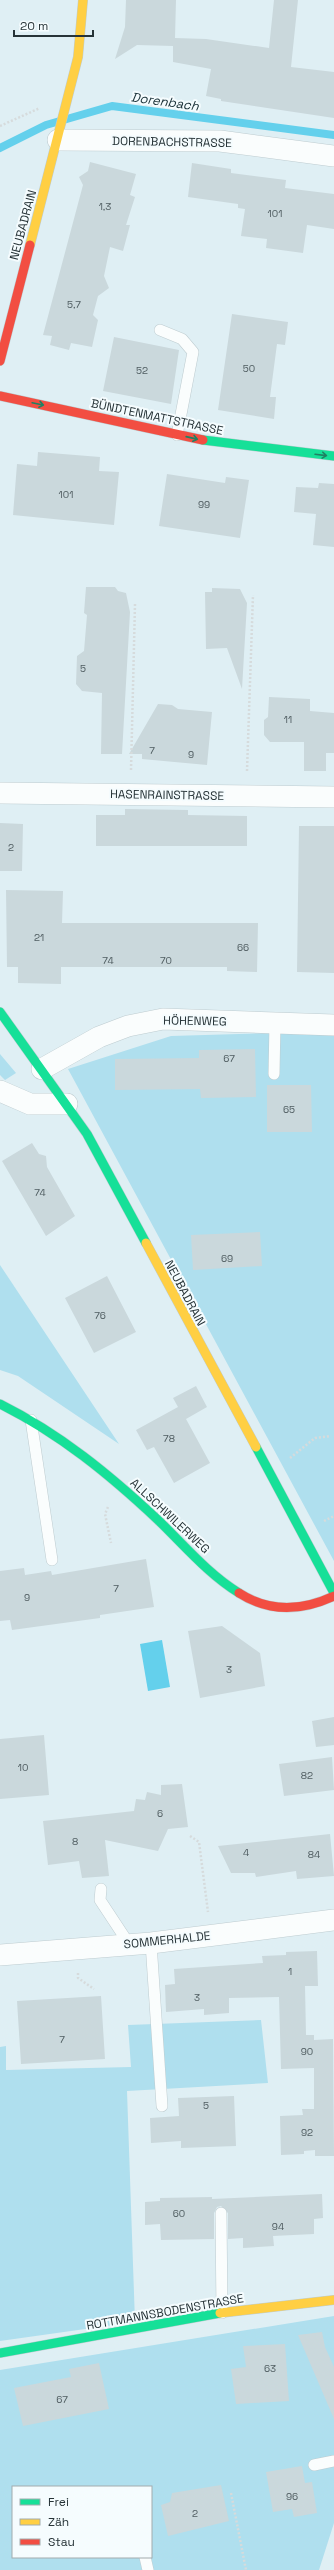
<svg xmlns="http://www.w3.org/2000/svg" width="334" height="2570" font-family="'Space Grotesk',sans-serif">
<rect width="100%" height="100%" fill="#dfeff4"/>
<path fill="#afdfee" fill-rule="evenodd" d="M334 1031V1561L68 1069 171 1036Z
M0 1054 16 1073 5 1080 0 1075Z
M0 1265 119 1444 18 1376 0 1370Z
M261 2020 268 2083 127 2091 135 2322 0 2341V2047L6 2046V2070L131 2067 128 2025Z
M334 2316V2523L319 2570H0V2370ZM13 2487H151V2557H13Z"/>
<path fill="#64d0ec" d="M162 1640 170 1687 148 1691 140 1644Z"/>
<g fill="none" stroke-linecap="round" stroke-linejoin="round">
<path stroke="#64d0ec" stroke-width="8" d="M0 148 46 125 112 106 334 135"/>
</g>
<path fill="#cad8dc" d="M126 0H176L175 38 206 39 269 48 274 0H298L291 67 334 72V118L221 101V99L206 96 211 69 173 62V46L137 45 115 59 125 27Z
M90 162 136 174 130 195 135 197 126 225H130L123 251 110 247 104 276 109 288 98 296 93 315 98 320 92 347 71 343 69 350 50 345 52 336 43 335 83 185 79 177 88 171Z
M192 163 231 169V173L286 180 285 188 334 194V229L307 225 303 253 266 248 267 239 241 236 245 209 238 208V204L188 197Z
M232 314 288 322 285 345 277 344 270 397H276L274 419 218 410Z
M114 337 179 350 171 404 103 391Z
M38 452 100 457 99 471 119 472 114 525 13 515 17 464 37 466Z
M167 474 225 483 226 477 249 480 240 538 159 526Z
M319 483 334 484V547L313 545 316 514 294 512 296 487 318 488Z
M86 587H115L118 591 126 593 130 612 122 754H101L102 693 82 691 76 684 77 656 84 651 87 615 84 613Z
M212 588 240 589 247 603 242 689 227 648 206 649 205 592H212Z
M269 697 310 699V711L334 713V753H326V771H304V742H270L264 735V720L268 717Z
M158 704 172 705 178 709 212 712 207 765 142 759V754H129Z
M125 809 188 810V815L247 816V846H96V815H125Z
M0 823 23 824 22 871H0Z
M299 826H334V973L297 972Z
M6 890 63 891 62 923H258L257 972 227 971V967H61V984L18 983V967H7Z
M255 1049 256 1097 201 1098 200 1089 115 1090V1059L199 1058V1050Z
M267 1085H311L312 1132H267Z
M32 1143 39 1154 46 1156 47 1167 75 1216 46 1236 2 1161Z
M260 1232 262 1266 193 1270 191 1235Z
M107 1276 136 1332 94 1353 65 1298Z
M196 1386 207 1407 186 1419 210 1463 174 1483 154 1447 147 1450 136 1430 178 1407 173 1398Z
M146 1559 154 1607 100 1615V1618L12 1630 10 1620 0 1621V1571L24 1568 25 1575 51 1571 52 1575Z
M222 1626 260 1653 265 1686 200 1698 188 1631Z
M334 1717V1745L316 1747 312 1721Z
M44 1735 49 1795 0 1799V1739Z
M332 1757 334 1790 284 1796 279 1764Z
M182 1784 188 1827 168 1829 158 1851 105 1840 109 1876 82 1878 79 1861 48 1865 43 1821 134 1811 136 1799 145 1800 147 1792 161 1795V1785Z
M330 1834 334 1876 297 1879 296 1871 256 1877 255 1873H231L218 1846Z
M317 1951 318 1986H305L306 2035H314V2040L333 2039 334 2156H315V2150L304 2151V2154L281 2155 280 2116 303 2115 302 2109H314V2068L281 2069 279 1997 229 1998V2013L204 2015V2009L166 2012 165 1985 175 1984 174 1969 263 1963 262 1956 286 1955V1952Z
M101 1996 105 2059 21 2064 17 2001Z
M234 2096 236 2146 181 2148V2141L151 2143 150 2118 179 2116 178 2098Z
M322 2194 323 2218 314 2219V2234L273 2236 274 2246 243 2248V2238L228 2239V2213L221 2206 217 2207 214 2213V2239L161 2240 160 2224 145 2225V2202L160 2201V2198L212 2197V2199Z
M322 2332 325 2347 334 2367V2419L298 2335Z
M285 2344 289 2401 236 2404 231 2369 246 2367 243 2346Z
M99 2363 109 2409 23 2426 14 2388 71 2377 69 2369Z
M302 2466 305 2483 312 2482 317 2513 294 2517 292 2509 273 2512 266 2472Z
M221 2485 229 2521 168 2536 161 2505 170 2502 172 2493Z"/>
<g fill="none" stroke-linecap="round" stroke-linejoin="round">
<g stroke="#beccd0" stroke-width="12">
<path id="lane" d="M160 330 182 339 193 352 177 435
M274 1074 275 1023
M31 1420 52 1560
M101 1889 100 1900 129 1944
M151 1943 162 2106
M221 2213 222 2313
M314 2465 334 2461
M145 2557 148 2570"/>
</g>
<g stroke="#beccd0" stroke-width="22">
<path id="street" d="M58 140 220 141 334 156
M0 793 334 797
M42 1069 99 1037 128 1026 163 1019 334 1025
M0 1091 30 1104H67
M0 1955 151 1943 334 1920"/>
</g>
<g stroke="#beccd0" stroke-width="10">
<path id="fast" d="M203 440 334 456
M0 1012 87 1134 146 1243
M0 1404C60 1434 109 1474 158 1520 184 1545 208 1574 239 1593
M256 1447 334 1593
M0 2353 220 2313"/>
</g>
<g stroke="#beccd0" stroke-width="10">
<path id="slow" d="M30 245 78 57 83 0
M146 1243 256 1447
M220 2313 334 2300"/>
</g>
<g stroke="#beccd0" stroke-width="10">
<path id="jam" d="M0 361 30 245
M0 396 203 440
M239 1593C270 1613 302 1611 334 1596"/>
</g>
<path stroke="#d6dbdc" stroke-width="2.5" stroke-dasharray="2 2" stroke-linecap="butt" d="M0 126 40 108
M131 770 135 604
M247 771 253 595
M290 1458 315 1438 331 1436
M108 1507 105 1514 111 1543
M324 1521 334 1516
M190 1836 199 1842 208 1912
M78 1973V1978L94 1989
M231 2493 246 2570"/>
<use href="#lane" stroke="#fafdfd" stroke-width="11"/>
<use href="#street" stroke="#fafdfd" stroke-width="21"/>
<use href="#fast" stroke="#16e098" stroke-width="9"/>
<use href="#slow" stroke="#ffcf43" stroke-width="9"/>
<use href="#jam" stroke="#f24e42" stroke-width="9"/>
</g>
<defs><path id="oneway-shaft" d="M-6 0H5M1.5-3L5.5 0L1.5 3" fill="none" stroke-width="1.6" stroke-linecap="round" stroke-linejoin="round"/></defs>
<g stroke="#1f8163">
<use href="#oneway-shaft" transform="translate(38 404) rotate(12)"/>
<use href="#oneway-shaft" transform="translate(192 438) rotate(13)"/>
<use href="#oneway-shaft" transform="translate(321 455) rotate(7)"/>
</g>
<g text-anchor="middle" stroke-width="4" stroke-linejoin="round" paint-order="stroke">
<g font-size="10" fill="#4f5c60">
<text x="105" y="210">1,3</text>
<text x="275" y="217">101</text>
<text x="74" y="308">5,7</text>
<text x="249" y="372">50</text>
<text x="142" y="374">52</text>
<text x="66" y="498">101</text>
<text x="204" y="508">99</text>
<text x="83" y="672">5</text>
<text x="288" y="723">11</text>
<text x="152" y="754">7</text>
<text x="191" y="758">9</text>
<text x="11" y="851">2</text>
<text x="39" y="941">21</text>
<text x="243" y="951">66</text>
<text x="108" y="964">74</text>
<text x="166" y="964">70</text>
<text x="229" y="1062">67</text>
<text x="289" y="1113">65</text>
<text x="40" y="1196">74</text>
<text x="227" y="1262">69</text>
<text x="100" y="1319">76</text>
<text x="169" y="1442">78</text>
<text x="116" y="1592">7</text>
<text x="27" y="1601">9</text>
<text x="229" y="1673">3</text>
<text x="23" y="1771">10</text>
<text x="307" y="1779">82</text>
<text x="160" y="1817">6</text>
<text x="75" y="1845">8</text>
<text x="246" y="1856">4</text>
<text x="314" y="1858">84</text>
<text x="290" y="1975">1</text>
<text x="197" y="2001">3</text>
<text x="62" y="2043">7</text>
<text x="307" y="2055">90</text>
<text x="206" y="2109">5</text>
<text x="307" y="2136">92</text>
<text x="179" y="2217">60</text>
<text x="278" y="2230">94</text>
<text x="270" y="2372">63</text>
<text x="62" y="2403">67</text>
<text x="292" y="2500">96</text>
<text x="195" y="2517">2</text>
</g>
<g font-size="12" fill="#263337" stroke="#f5fcfe">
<text transform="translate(172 142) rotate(1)" y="4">DORENBACHSTRASSE</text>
<text transform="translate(23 225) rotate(-75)" y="4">NEUBADRAIN</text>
<text transform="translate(157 417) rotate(12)" y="4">BÜNDTENMATTSTRASSE</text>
<text transform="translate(167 795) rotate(1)" y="4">HASENRAINSTRASSE</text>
<text transform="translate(195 1021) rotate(1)" y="4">HÖHENWEG</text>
<text transform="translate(185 1293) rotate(62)" y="4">NEUBADRAIN</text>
<text transform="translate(170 1516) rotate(43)" y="4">ALLSCHWILERWEG</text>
<text transform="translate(167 1940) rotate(-6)" y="4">SOMMERHALDE</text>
<text transform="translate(165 2312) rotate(-10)" y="4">ROTTMANNSBODENSTRASSE</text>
</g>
<g font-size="13" font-style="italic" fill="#182f36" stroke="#f5fcfe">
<text transform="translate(165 101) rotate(8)" y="5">Dorenbach</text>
</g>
</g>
<rect x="12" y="2486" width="140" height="72" fill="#f5fcfe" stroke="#a2acae"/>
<rect x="20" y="2499" width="20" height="6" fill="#16e098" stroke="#a2acae"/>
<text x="48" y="2506" font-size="12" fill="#263337">Frei</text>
<rect x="20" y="2519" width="20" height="6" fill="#ffcf43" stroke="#a2acae"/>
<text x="48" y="2526" font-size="12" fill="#263337">Zäh</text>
<rect x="20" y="2539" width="20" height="6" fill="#f24e42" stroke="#a2acae"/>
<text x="48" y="2546" font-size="12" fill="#263337">Stau</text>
<path d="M14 30v6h79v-6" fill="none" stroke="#263337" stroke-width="2"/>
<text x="20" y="30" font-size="12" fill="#263337" stroke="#f5fcfe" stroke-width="3" paint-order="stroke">20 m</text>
</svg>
